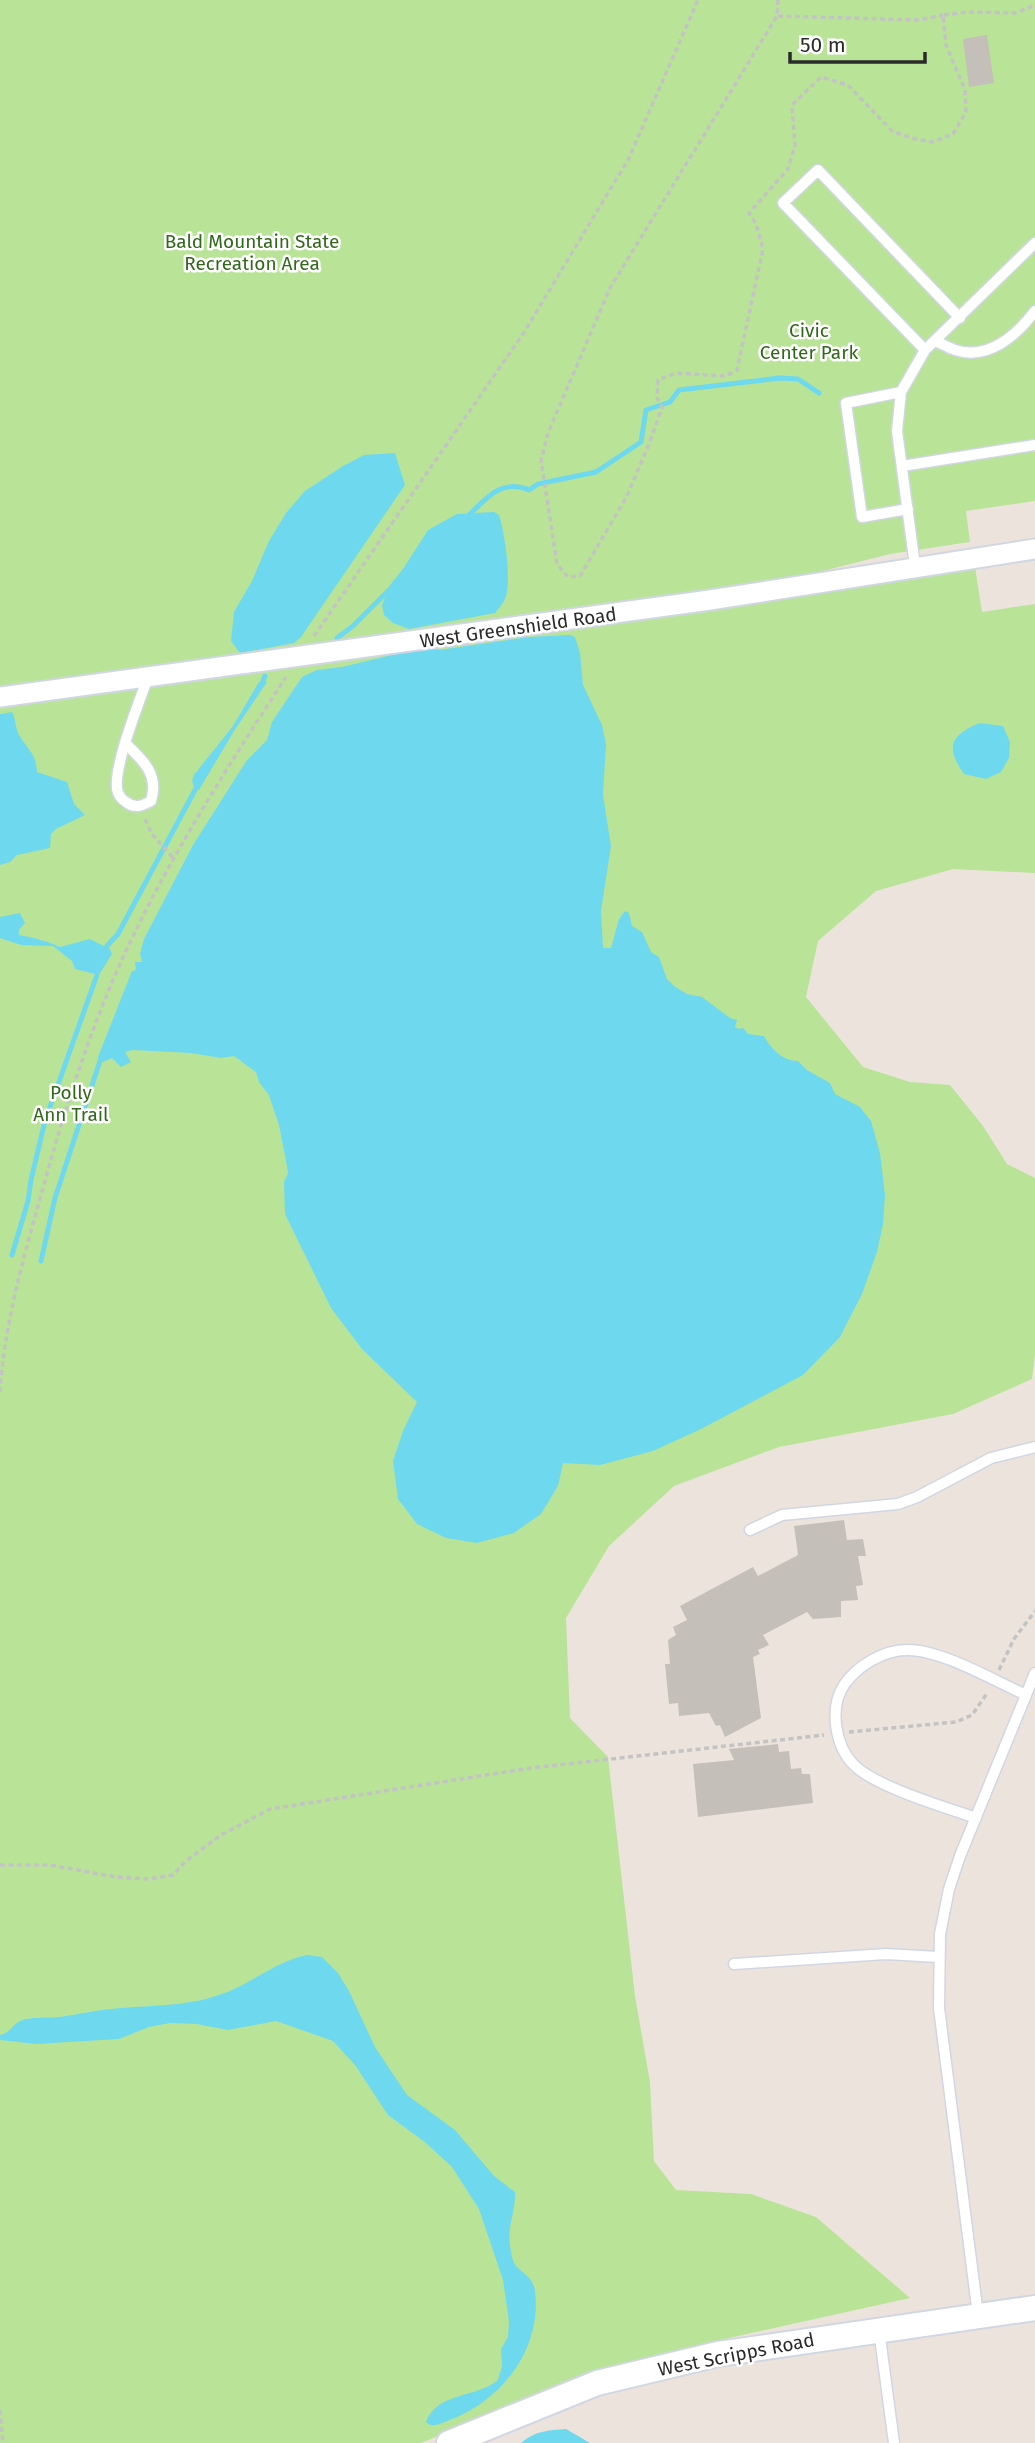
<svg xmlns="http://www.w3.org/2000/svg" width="1035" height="2443" font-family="'Fira Sans',sans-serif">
<rect width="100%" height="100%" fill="#ece4dc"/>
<path fill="#b9e498" d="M0 0H1035V501L966 511 970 542 890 554 779 582 339 644 324 664 975 567 982 612 1035 604V873L953 869 876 891 818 941 806 997 863 1067 910 1082 950 1085 983 1126 1007 1164 1035 1178V1354L1032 1379 953 1414 779 1447 674 1486 609 1546 566 1618 570 1718 608 1757 635 1996 650 2082 654 2161 676 2190 751 2194 816 2217 910 2298 711 2342 586 2376 421 2443H0Z"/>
<path fill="#6ed8ef" d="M395 453 405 485 301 637 294 643 240 653 231 641 234 612 252 581 269 541 286 513 305 491 343 466 364 455Z
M494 512 499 515C505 533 512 582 505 599 503 604 498 609 495 613L409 629 393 623 384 615 382 605 390 585 403 569 428 530 457 514Z
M570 635 575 637 580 653 583 685 602 725 606 744 603 795 611 846 601 911 603 948H611L619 919 625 911 629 913 632 926 642 932 651 952 659 957 667 979 674 986 687 994 702 997 730 1018 737 1020 735 1027 739 1029 743 1028 748 1034 764 1036C771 1049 783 1061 798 1061L807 1070 830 1083 835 1094 860 1107 871 1121 880 1153 885 1195 883 1224 877 1252 862 1294 840 1337 803 1375 701 1429 653 1451 600 1465 563 1463 558 1486 541 1514 514 1533 477 1543 446 1538 417 1524 398 1499 393 1461 403 1431 417 1402 362 1349 331 1308 285 1214 284 1182 288 1173 287 1166 279 1125 269 1095 259 1082 256 1072 234 1056 221 1058 191 1053 133 1050 125 1052 131 1062 121 1067 112 1058 103 1062 99 1060 98 1057 132 971 136 970 135 962H142L140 954 144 939 193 845 247 760 267 740 272 722 302 677 317 670 342 667 392 655 432 648 439 650 529 637Z
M259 682H267L234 731 199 790H195L192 781 194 775 233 726Z
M12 712C16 719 15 727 19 735 28 750 36 753 37 772L67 782 74 804 85 815 56 829 51 834 50 848 17 855 10 862 0 865V714Z
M979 723 1003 726 1010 742 1009 758 1001 772 986 779 964 774C945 747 950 736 979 723Z
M20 913 25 923 19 930V935C32 937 50 942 60 947L90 939 110 949 112 954 99 975 75 969 72 961 53 946 21 945 0 938V917Z
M307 1955 322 1957 338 1973 349 1991 375 2047 407 2095 455 2130 494 2176 515 2192C516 2211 507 2227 510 2245 511 2252 512 2261 516 2266 524 2275 533 2277 535 2291 542 2346 505 2397 455 2418 446 2421 439 2426 430 2425L426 2422C437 2392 477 2398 498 2380L502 2366 501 2349 508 2337 509 2321 503 2280 479 2209 452 2167 426 2143 388 2115 355 2065 333 2041 276 2021 228 2030 197 2024 170 2023 149 2027 119 2039 36 2044 0 2040V2035C11 2033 14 2021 26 2019 37 2017 48 2018 59 2017 77 2015 94 2010 112 2009 148 2005 184 2007 219 1995 250 1985 274 1962 307 1955Z
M566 2429 590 2443H521C534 2431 549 2430 566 2429Z"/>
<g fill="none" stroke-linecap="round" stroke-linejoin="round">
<path stroke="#6ed8ef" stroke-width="5" d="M467 517C486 499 501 478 529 490L538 484 596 472 641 442 646 410 670 402 679 390 780 378 798 379 819 393
M337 638 353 626 391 588
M263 681 265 676
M107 946 118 934 195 790
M12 1255 28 1201 31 1180 45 1121 97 975
M41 1261 55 1198 100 1061"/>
</g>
<path fill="#c4bfb8" d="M987 35 994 83 969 87 963 39Z
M844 1520 847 1540 863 1539 866 1556H858L863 1585 856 1586 858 1600 841 1601V1617L813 1619 807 1612 763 1635 769 1645 758 1650 760 1654 753 1657 761 1718 725 1737 720 1725 716 1726 709 1713 679 1716 678 1703 669 1704 665 1664H670L668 1640 676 1635 673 1627 687 1620 680 1606 753 1567 758 1576 798 1555 794 1526Z
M778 1744 779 1752 789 1751 791 1769 801 1768 802 1774H810L813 1803 698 1817 693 1764 734 1760 729 1749Z"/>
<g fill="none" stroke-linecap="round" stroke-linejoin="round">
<g stroke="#d1d6e3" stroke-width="13">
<path id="service" d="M935 341C942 344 949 348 955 350 988 361 1017 335 1035 311
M925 350 783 203 818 170 960 318
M901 392 846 403 862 517 908 509
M902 466 1035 445
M915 566 897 431 901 392 925 350 1035 243
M126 744C144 761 159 775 151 801 142 806 135 809 126 802 121 799 118 794 117 789 114 764 139 703 148 677
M750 1530 782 1515 898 1504 917 1497 991 1458 1035 1447
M976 1818C945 1807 876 1787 854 1765 835 1746 829 1708 844 1685 857 1666 883 1650 907 1650 940 1649 995 1681 1026 1695
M734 1964 886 1954 938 1957
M978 2315 939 2008 940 1934 949 1889 960 1856 1035 1673
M879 2330 894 2443"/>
</g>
<g stroke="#d1d6e3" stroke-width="23">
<path id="minor" d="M0 697 710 600 1035 549"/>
</g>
<g stroke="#d1d6e3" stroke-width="28">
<path id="tertiary" d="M449 2443 597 2383 718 2354 1035 2308"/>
</g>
<path stroke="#c3c3c3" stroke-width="3.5" stroke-dasharray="5 3.5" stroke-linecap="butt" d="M778 0 777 16 610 288 548 433 541 460 546 492 557 564 568 577 580 576 626 498 650 442 662 407 657 398 658 380 676 373 725 376 737 370 763 249 756 224 749 213 788 169 795 145 792 105 821 77 848 85 892 131 912 138 932 142 953 134 966 112 965 90 946 45 943 15 968 12 1015 13 1035 5
M778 16 919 20 943 15
M314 636 523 334 628 160 698 0
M145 819 152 834 174 859
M0 1392C4 1329 21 1266 38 1206 59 1129 82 1053 113 980 159 873 223 774 286 677
M999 1670 1014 1639 1035 1611
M849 1732 956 1722 972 1715 988 1692
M0 1865H50L116 1877 149 1879 173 1875 186 1861 221 1835 270 1809 531 1768 824 1735
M0 2410 3 2443"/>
<use href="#service" stroke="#fff" stroke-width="10"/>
<use href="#minor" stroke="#fff" stroke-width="19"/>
<use href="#tertiary" stroke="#fff" stroke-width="24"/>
</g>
<g text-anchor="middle" stroke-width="5" stroke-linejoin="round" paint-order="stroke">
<g font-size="19" fill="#31681a" stroke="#fff">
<text x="252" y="248">Bald Mountain State<tspan x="252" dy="22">Recreation Area</tspan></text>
<text x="809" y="337">Civic<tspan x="809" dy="22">Center Park</tspan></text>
<text x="71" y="1099">Polly<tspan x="71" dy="22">Ann Trail</tspan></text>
</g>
<g font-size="19" fill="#2a2a2a" stroke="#fff">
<text transform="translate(518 627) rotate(-8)" y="7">West Greenshield Road</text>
<text transform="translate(736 2354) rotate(-11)" y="7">West Scripps Road</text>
</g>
</g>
<path d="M790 52v10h135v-10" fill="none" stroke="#2a2a2a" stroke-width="3.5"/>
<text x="800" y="52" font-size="21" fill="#2a2a2a" stroke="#ffffff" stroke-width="5" paint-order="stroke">50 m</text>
</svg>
